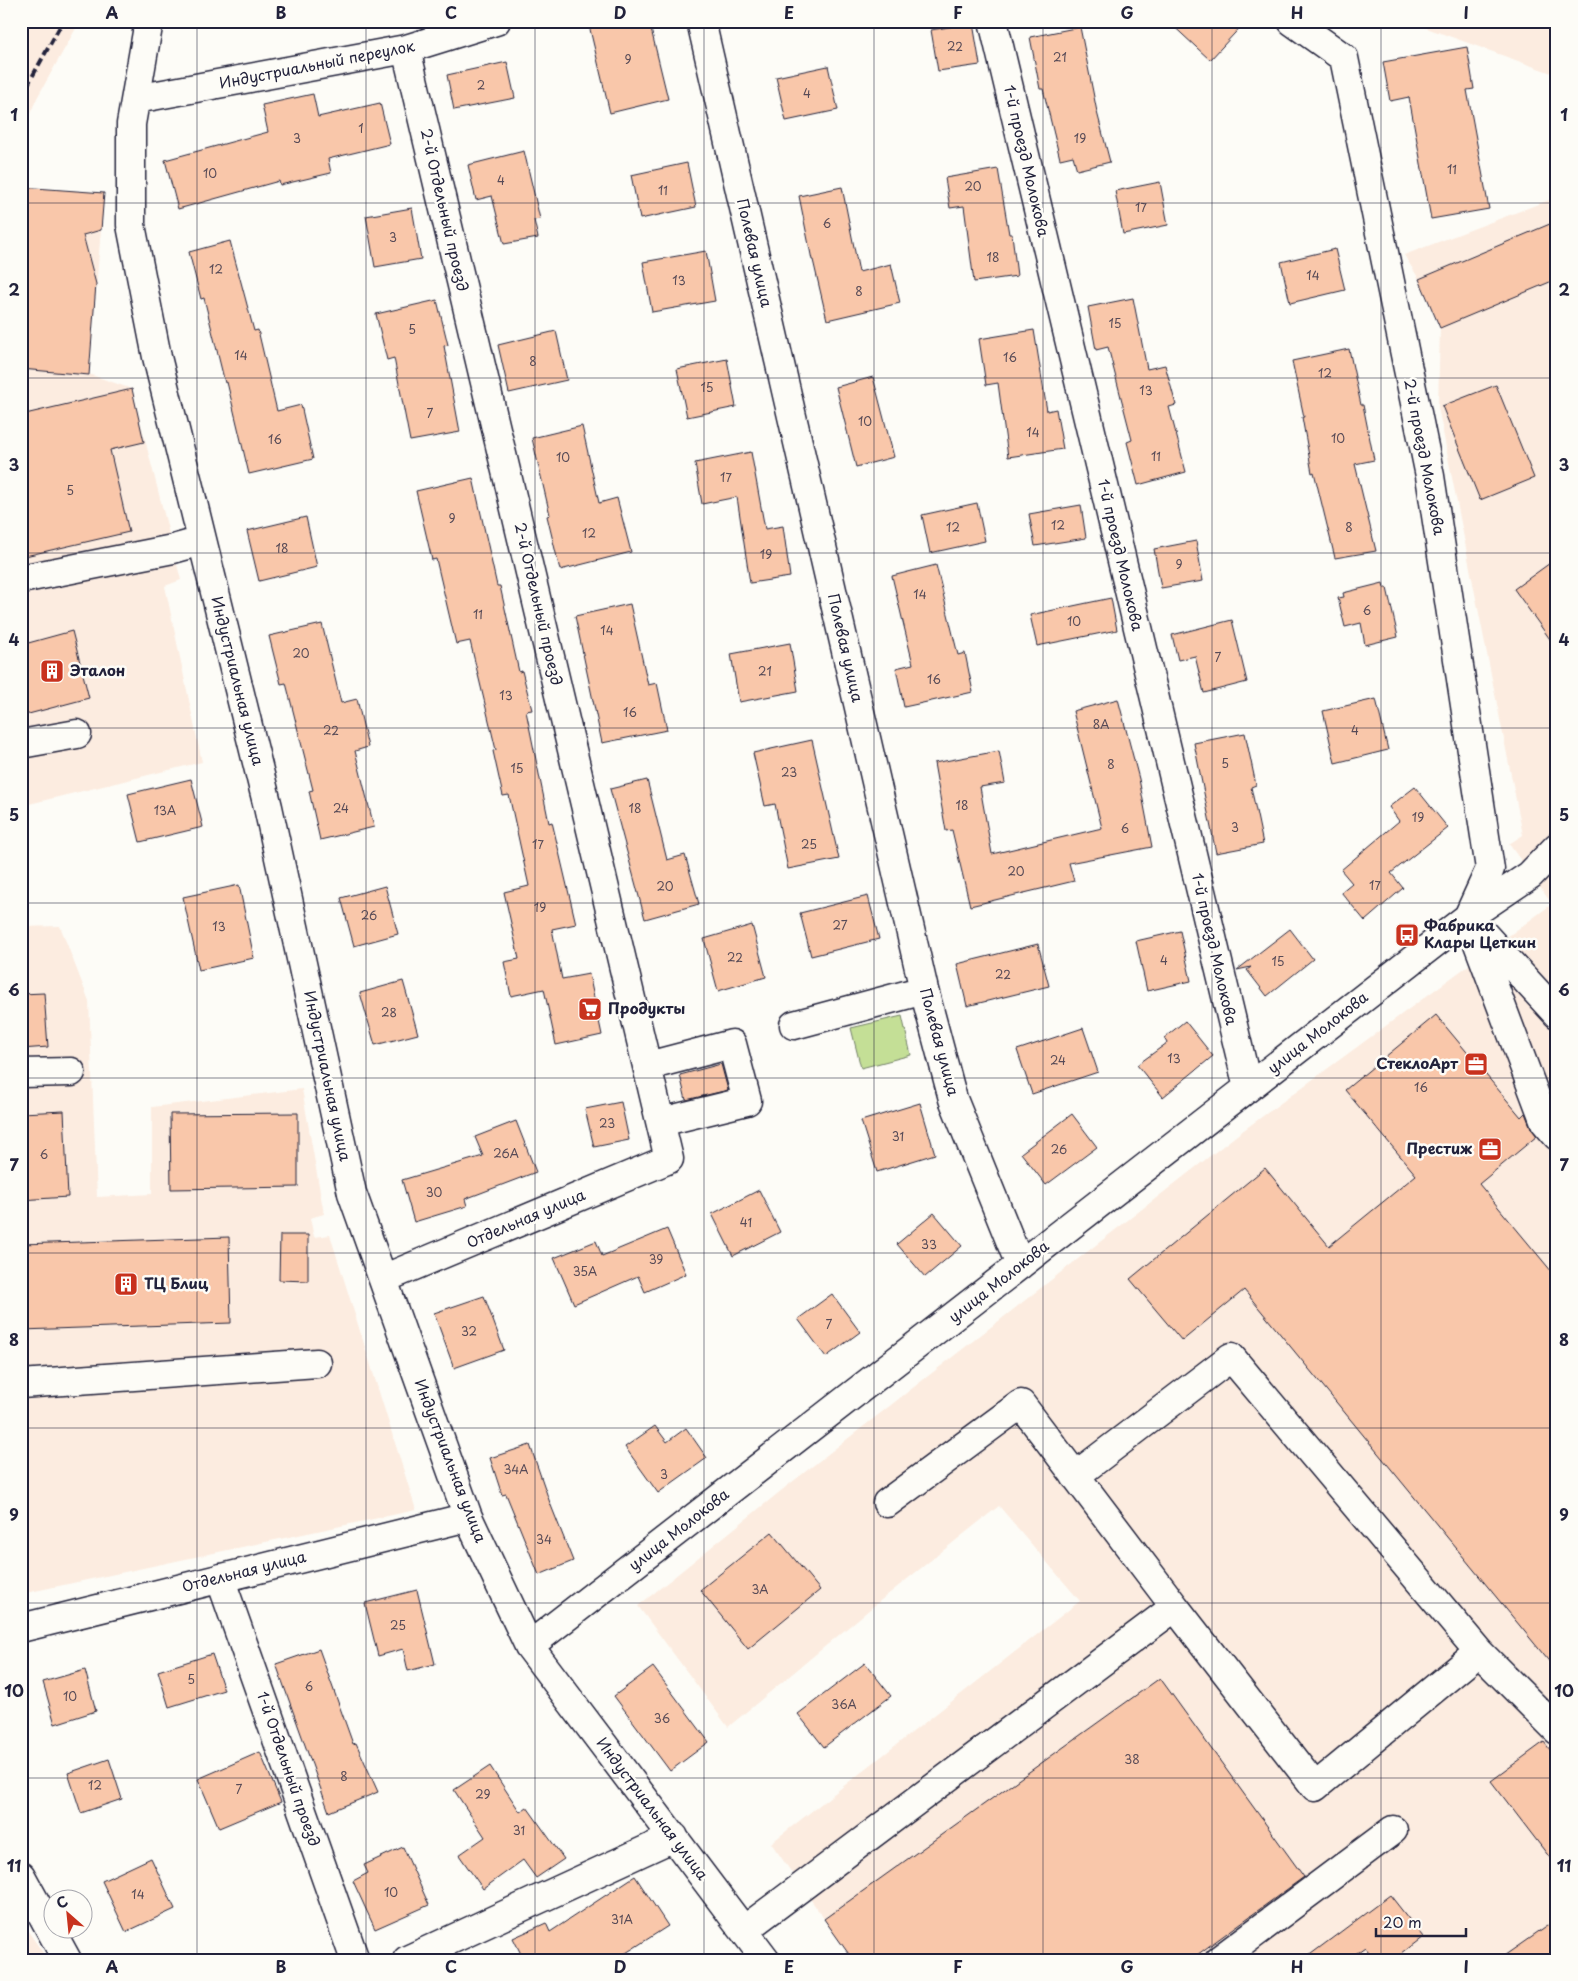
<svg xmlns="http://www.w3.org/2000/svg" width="1578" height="1981" font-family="'Playpen Sans',sans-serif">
<rect width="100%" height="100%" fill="#fdfcf7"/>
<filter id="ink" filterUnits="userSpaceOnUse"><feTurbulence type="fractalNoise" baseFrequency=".02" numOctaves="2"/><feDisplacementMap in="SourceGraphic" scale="10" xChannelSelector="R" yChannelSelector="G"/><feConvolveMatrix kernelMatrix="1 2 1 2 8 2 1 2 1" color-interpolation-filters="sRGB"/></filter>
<g filter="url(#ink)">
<path fill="#fcece0" d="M21 21H80L37 98 21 134Z
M1407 21H1557V75Z
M21 187 104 193 89 374 132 389 181 580 165 586 202 762 21 806Z
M1557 197V1960H853L771 1843 1080 1601 999 1506 881 1600 728 1727 638 1606 787 1486 1237 1135 1552 904 1509 844 1523 835 1438 407 1440 328 1419 279 1404 255Z
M60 926 89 1001 97 1197 152 1194V1107L302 1089 324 1214 310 1218 314 1237 330 1235 416 1510 21 1594V927Z
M21 1921 48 1960H21Z"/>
<path fill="#c4df96" stroke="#738068" d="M902 1016 911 1055 861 1068 851 1028Z"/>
<path fill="#f9c7aa" stroke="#22223b" d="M588 21H649L668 99 610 113Z
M1168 21H1246L1210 60Z
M973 23 980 65 938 71 931 30Z
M1080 27 1097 112 1110 162 1077 170 1073 156 1060 159 1043 89H1040L1030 37Z
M1467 47 1474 89 1467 90 1489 209 1431 219 1409 97 1390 101 1383 62Z
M507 62 515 98 454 110 447 75Z
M828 66 838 110 786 121 776 77Z
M313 94 318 117 380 103 390 144 328 159 331 173 280 185 279 181 178 209 165 160 268 132 262 105Z
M524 151 540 219 534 220 538 238 504 244 492 196 476 200 468 165Z
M687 163 696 207 640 219 631 175Z
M998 169 1009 234H1012L1017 276 974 282 964 206 950 208 945 178Z
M1160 182 1168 225 1123 234 1115 191Z
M21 187 104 193 101 230 83 235 96 284 89 375 21 369Z
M842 187 859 272 891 264 900 303 827 320 813 260H812L799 196Z
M412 208 421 259 375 267 366 216Z
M1557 221V279L1440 328 1419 279Z
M230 241 254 331 258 330 277 411 301 405 313 459 249 474 227 382 225 383 204 298 201 299 189 252Z
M1335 249 1345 290 1290 303 1281 262Z
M706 251 715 301 652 312 643 262Z
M1133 298 1147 369 1165 365 1176 405 1169 407 1186 472 1138 485 1127 442 1132 440 1108 347 1096 350 1088 307Z
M437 300 448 345 444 346 460 432 410 441 394 358 387 360 376 314Z
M1034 330 1047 411 1056 409 1063 449 1008 457 998 383 986 385 979 339Z
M556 331 567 380 509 393 498 345Z
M1349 349 1361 405H1363L1374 460 1355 464 1376 551 1335 558 1314 472 1312 473 1302 417H1304L1292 361Z
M727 359 736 407 687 417 677 369Z
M873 377 894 457 856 467 836 387Z
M1496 385 1534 478 1480 500 1442 406Z
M132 389 144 442 110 450 129 532 21 557V415Z
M582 426 599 503 617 498 631 552 560 570 547 516 550 515 532 438Z
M751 452 765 529 783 526 790 577 750 583 737 497 702 504 695 463Z
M473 478 497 586H500L519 672 522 671 532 710 526 711 549 823 552 822 576 924 552 929 562 979 589 974 602 1035 556 1045 544 989 511 996 504 962 519 959 504 892 529 886 509 795 503 796 493 751 496 750 470 641 456 644 436 559 432 560 416 491Z
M977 503 985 541 930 553 922 515Z
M1081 505 1086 538 1035 546 1029 514Z
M306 517 317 567 259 581 247 531Z
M1196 541 1203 581 1161 588 1154 549Z
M1557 558V649L1514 589Z
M936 565 958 655 965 653 973 692 904 707 896 668 913 664 892 576Z
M1383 583 1384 588H1387L1398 637 1365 645 1361 623 1345 627 1338 598 1344 597 1343 593Z
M1111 598 1117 630 1037 646 1030 615Z
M630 604 648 685 657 683 667 730 602 743 575 616Z
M1232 620 1247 682 1204 693 1195 656 1178 660 1172 635Z
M322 624 341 703 357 699 368 747 355 751 374 827 320 840 309 791 313 790 286 683 281 684 269 636Z
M72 631 89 698 21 716V645Z
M790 643 798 691 739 702 731 654Z
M1118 699 1139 779 1152 847 1069 863 1074 881 970 906 952 830 946 831 934 763 999 751 1005 783 980 787 992 854 1102 828 1073 711Z
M1376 699 1388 750 1335 763 1323 711Z
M1245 733 1256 785 1251 787 1263 844 1216 853 1194 743Z
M812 740 839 859 788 869 775 804 765 806 753 753Z
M191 779 203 827 140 842 128 794Z
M647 780 667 860 685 855 699 904 645 919 610 789Z
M1415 787 1448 828 1391 873 1403 888 1365 921 1341 892 1352 883 1341 870 1399 821 1389 807Z
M239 885 254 958 199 970 183 897Z
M385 886 398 934 354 946 341 898Z
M868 896 879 939 811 956 800 913Z
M752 925 766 977 718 991 704 939Z
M1290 929 1313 959 1267 996 1247 970 1251 967 1237 970Z
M1180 931 1191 981 1147 991 1136 941Z
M1038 944 1049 986 967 1006 957 964Z
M403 981 418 1034 375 1045 360 993Z
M44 993 48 1047 21 1049V994Z
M1436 1015 1521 1117 1525 1113 1531 1128 1537 1136 1479 1184 1557 1278V1671L1244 1290 1182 1341 1130 1279 1265 1168 1329 1246 1416 1175 1345 1090Z
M1185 1021 1213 1056 1163 1097 1137 1065 1167 1043 1164 1038Z
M1083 1028 1098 1072 1032 1094 1017 1050Z
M721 1064 728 1090 686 1100 680 1075Z
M621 1102 629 1140 594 1147 585 1109Z
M920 1103 935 1154 877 1172 861 1121Z
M64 1111 68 1197 21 1200V1113Z
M298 1113V1187L171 1189 170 1114Z
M1072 1114 1097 1147 1046 1185 1021 1153Z
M516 1121 536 1172 465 1199 467 1206 414 1222 402 1180 483 1156 475 1137Z
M759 1190 780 1232 733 1256 712 1214Z
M934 1213 962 1246 925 1277 897 1244Z
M667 1229 686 1274 645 1292 638 1276 574 1304 554 1258 596 1241 602 1256Z
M280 1235H308V1281L279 1280Z
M229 1237 231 1323 21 1330V1244Z
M832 1294 860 1332 826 1357 798 1319Z
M484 1296 504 1350 454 1368 434 1313Z
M655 1426 667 1442 686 1428 707 1458 658 1493 625 1447Z
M530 1445 550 1503 573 1561 539 1575 506 1494 502 1495 490 1458Z
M772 1532 820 1590 748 1649 700 1590Z
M417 1590 435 1664 408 1671 403 1649 378 1656 365 1603Z
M319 1649 353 1744 356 1743 378 1792 329 1812 276 1664Z
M212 1654 224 1690 169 1707 158 1671Z
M865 1663 891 1696 824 1747 798 1714Z
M653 1667 709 1742 670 1771 614 1696Z
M85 1670 96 1711 55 1724 43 1682Z
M1160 1678 1304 1877 1190 1960H853L824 1919Z
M1544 1742 1557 1759V1867L1491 1781Z
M260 1752 281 1802 219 1828 198 1779Z
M109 1759 122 1799 81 1813 68 1773Z
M490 1766 520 1812 527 1807 564 1859 536 1878 523 1860 483 1889 459 1855 485 1837 454 1790Z
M403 1847 429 1905 375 1929 353 1881 368 1873 364 1865Z
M151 1858 175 1909 126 1932 102 1881Z
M635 1876 668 1926 615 1960H524L513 1938 546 1923 550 1932Z
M1390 1895 1423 1937 1393 1960H1375L1365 1947 1347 1960H1303Z
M1557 1919V1960H1498Z"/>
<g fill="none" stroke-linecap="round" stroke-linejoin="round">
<g stroke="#22223b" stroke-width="31">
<path id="minor" d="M149 21 131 124V225L157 357 268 807 352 1193 468 1517 529 1646 766 1960
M701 21 924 990 953 1099 1020 1265
M993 21 1248 1088
M1292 21 1344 58 1430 476 1490 869 1468 917
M136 99 406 49 496 21
M21 579 173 549 202 541
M21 744 77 734
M1468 917 1545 1122 1557 1136
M1477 927 1557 1014
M794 1025 924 990
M648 1066 732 1044 747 1101 661 1122
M21 1073 71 1072
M383 1279 669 1159 406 49
M21 1384 317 1363
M1075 1476 1231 1357 1479 1652 1315 1787 1175 1607
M220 1578 355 1960
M21 1628 468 1517
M529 1646 1468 917 1530 875 1557 847
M1479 1652 1557 1730
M21 1876 67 1960
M744 1930 1175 1607 1021 1404 887 1503
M407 1960 674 1837
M1219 1960 1393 1830"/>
</g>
<use href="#minor" stroke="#fdfcf7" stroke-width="28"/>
<path stroke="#22223b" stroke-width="4" stroke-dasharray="8 4" stroke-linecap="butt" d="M1544 21 1555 24
M21 97 63 21"/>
</g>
</g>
<path fill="none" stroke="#22223b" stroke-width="1" stroke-opacity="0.55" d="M197 21V1960M366 21V1960M535 21V1960M704 21V1960M874 21V1960M1043 21V1960M1212 21V1960M1381 21V1960M21 203H1557M21 378H1557M21 553H1557M21 728H1557M21 903H1557M21 1078H1557M21 1253H1557M21 1428H1557M21 1603H1557M21 1778H1557"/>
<defs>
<g id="building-square" transform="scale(1.25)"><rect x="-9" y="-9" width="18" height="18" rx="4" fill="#c8321e" stroke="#fdfcf7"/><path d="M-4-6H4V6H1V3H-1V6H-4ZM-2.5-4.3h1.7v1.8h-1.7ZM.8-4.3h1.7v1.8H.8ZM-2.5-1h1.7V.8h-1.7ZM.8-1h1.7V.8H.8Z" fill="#fff"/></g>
<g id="bus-square" transform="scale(1.25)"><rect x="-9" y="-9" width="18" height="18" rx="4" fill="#c8321e" stroke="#fdfcf7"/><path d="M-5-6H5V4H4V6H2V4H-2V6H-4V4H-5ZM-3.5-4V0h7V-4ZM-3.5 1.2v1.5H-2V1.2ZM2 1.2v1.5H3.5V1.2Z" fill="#fff"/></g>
<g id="supermarket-square" transform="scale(1.25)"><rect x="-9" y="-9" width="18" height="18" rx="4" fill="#c8321e" stroke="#fdfcf7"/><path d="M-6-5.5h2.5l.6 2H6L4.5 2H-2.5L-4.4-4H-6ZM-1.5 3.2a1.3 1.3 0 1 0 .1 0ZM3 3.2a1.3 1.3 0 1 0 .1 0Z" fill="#fff"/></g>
<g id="office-square" transform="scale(1.25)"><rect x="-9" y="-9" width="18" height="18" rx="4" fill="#c8321e" stroke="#fdfcf7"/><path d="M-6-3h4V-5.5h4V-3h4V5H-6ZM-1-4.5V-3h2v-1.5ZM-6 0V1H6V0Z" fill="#fff"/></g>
</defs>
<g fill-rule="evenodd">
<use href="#building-square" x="52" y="671"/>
<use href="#bus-square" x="1407" y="935"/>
<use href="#supermarket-square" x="590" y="1009"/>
<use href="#office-square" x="1476" y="1064"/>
<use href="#office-square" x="1490" y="1149"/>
<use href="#building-square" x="126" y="1284"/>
</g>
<g text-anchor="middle" stroke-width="5" stroke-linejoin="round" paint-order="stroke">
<g font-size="12" fill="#584b57">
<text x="955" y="51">22</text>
<text x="1060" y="62">21</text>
<text x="628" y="64">9</text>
<text x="481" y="90">2</text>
<text x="807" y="98">4</text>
<text x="361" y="133">1</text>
<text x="297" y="143">3</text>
<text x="1080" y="143">19</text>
<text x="1452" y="174">11</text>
<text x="210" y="178">10</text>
<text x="501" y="185">4</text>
<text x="973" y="191">20</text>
<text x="663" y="195">11</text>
<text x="1141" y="212">17</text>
<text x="827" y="228">6</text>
<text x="393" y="242">3</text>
<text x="993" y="262">18</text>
<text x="216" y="274">12</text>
<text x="1313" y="280">14</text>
<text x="679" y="285">13</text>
<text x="859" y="296">8</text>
<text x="1115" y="328">15</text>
<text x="412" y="334">5</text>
<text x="241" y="360">14</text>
<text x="1010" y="362">16</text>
<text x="533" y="366">8</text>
<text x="1325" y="378">12</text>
<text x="707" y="392">15</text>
<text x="1146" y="395">13</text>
<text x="430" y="418">7</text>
<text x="865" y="426">10</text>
<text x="1033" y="437">14</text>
<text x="1338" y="443">10</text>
<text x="275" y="444">16</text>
<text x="1156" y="461">11</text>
<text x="563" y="462">10</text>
<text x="726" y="482">17</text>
<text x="70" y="495">5</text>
<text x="452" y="523">9</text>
<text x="1058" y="530">12</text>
<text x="953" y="532">12</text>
<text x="1349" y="532">8</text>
<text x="589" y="538">12</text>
<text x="282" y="553">18</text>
<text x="766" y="559">19</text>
<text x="1179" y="569">9</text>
<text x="920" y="599">14</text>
<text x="1367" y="615">6</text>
<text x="478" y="619">11</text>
<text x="1074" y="626">10</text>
<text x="607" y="635">14</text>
<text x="301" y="658">20</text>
<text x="1218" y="662">7</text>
<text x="765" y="676">21</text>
<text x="934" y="684">16</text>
<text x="506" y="700">13</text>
<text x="630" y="717">16</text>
<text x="1101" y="729">8А</text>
<text x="331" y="735">22</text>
<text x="1355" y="735">4</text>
<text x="1225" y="768">5</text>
<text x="1111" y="769">8</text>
<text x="517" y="773">15</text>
<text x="789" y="777">23</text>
<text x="962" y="810">18</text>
<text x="341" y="813">24</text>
<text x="635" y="813">18</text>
<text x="165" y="815">13А</text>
<text x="1418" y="822">19</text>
<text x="1235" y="832">3</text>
<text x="1125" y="833">6</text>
<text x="538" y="849">17</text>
<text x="809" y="849">25</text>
<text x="1016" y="876">20</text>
<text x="1375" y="890">17</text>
<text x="665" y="891">20</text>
<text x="540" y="912">19</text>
<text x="369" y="920">26</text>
<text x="840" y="930">27</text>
<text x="219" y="931">13</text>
<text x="735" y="962">22</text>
<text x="1164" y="965">4</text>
<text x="1278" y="966">15</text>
<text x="1003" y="979">22</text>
<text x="389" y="1017">28</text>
<text x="1174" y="1063">13</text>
<text x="1058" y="1065">24</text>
<text x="1421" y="1092">16</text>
<text x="607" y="1128">23</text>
<text x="898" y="1141">31</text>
<text x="1059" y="1154">26</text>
<text x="506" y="1158">26А</text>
<text x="44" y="1159">6</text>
<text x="434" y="1197">30</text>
<text x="746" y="1227">41</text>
<text x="929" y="1249">33</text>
<text x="656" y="1264">39</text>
<text x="585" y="1276">35А</text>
<text x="829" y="1329">7</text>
<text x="469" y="1336">32</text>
<text x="516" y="1474">34А</text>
<text x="664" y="1479">3</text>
<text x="544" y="1544">34</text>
<text x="760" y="1594">3А</text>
<text x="398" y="1630">25</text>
<text x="191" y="1684">5</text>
<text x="309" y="1691">6</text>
<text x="70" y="1701">10</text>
<text x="844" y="1709">36А</text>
<text x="662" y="1723">36</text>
<text x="1132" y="1764">38</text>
<text x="344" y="1781">8</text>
<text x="95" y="1790">12</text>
<text x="239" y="1794">7</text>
<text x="483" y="1799">29</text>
<text x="519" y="1835">31</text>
<text x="391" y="1897">10</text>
<text x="138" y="1899">14</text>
<text x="622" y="1924">31А</text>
</g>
<g font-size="15" fill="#22223b" stroke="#fdfcf7">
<text transform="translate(317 65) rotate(-11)" y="5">Индустриальный переулок</text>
<text transform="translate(1026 161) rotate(77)" y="5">1-й проезд Молокова</text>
<text transform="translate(444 210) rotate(77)" y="5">2-й Отдельный проезд</text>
<text transform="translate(754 253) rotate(77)" y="5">Полевая улица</text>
<text transform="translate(1424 457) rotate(79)" y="5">2-й проезд Молокова</text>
<text transform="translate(1120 555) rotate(77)" y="5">1-й проезд Молокова</text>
<text transform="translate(538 604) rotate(77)" y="5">2-й Отдельный проезд</text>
<text transform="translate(845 648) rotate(77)" y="5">Полевая улица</text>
<text transform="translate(237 681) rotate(76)" y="5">Индустриальная улица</text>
<text transform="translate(1214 949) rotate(77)" y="5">1-й проезд Молокова</text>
<text transform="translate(1318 1033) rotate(-38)" y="5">улица Молокова</text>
<text transform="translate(939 1042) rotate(75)" y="5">Полевая улица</text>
<text transform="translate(327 1076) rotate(78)" y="5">Индустриальная улица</text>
<text transform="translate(526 1219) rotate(-23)" y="5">Отдельная улица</text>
<text transform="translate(999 1282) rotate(-38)" y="5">улица Молокова</text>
<text transform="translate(450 1461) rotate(69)" y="5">Индустриальная улица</text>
<text transform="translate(679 1530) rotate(-38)" y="5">улица Молокова</text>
<text transform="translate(244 1572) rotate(-14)" y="5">Отдельная улица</text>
<text transform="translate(288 1769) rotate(71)" y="5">1-й Отдельный проезд</text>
<text transform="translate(652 1809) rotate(53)" y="5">Индустриальная улица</text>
</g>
<g font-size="15" font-weight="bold" fill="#22223b" stroke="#fdfcf7" text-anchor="start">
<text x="70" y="676">Эталон</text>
<text x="1424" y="931">Фабрика<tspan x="1424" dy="17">Клары Цеткин</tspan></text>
<text x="608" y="1014">Продукты</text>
<text x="1458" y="1069" text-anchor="end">СтеклоАрт</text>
<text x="1472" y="1154" text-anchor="end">Престиж</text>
<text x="144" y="1289">ТЦ Блиц</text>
</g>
</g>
<rect width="1578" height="1981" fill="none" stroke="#fdfcf7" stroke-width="55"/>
<g transform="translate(68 1914) rotate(333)"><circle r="24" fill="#fdfcf7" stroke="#a5a5ac"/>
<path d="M0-4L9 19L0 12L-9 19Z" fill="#c8321e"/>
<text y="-8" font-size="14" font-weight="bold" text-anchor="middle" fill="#22223b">С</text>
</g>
<path d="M1376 1928v8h90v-8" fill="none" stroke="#22223b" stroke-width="2.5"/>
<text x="1383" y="1928" font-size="15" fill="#22223b" stroke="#fdfcf7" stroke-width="4" paint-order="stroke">20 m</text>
<rect x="28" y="28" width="1522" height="1926" fill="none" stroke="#22223b" stroke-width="2"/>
<g font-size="16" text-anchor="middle" font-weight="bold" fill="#22223b">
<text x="112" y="19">A</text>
<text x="281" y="19">B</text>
<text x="451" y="19">C</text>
<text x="620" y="19">D</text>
<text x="789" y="19">E</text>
<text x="958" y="19">F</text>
<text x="1127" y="19">G</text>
<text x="1297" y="19">H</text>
<text x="1466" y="19">I</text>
<text x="14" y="121">1</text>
<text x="1564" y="121">1</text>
<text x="14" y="296">2</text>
<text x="1564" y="296">2</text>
<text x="14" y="471">3</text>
<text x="1564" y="471">3</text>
<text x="14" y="646">4</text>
<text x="1564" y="646">4</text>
<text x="14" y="821">5</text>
<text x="1564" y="821">5</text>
<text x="14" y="996">6</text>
<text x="1564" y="996">6</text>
<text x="14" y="1171">7</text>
<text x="1564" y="1171">7</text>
<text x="14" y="1346">8</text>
<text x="1564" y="1346">8</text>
<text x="14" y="1521">9</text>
<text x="1564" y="1521">9</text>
<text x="14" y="1697">10</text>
<text x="1564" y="1697">10</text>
<text x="14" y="1872">11</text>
<text x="1564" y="1872">11</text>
<text x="112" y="1973">A</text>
<text x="281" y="1973">B</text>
<text x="451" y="1973">C</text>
<text x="620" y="1973">D</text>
<text x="789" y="1973">E</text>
<text x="958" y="1973">F</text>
<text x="1127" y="1973">G</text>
<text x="1297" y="1973">H</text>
<text x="1466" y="1973">I</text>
</g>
</svg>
